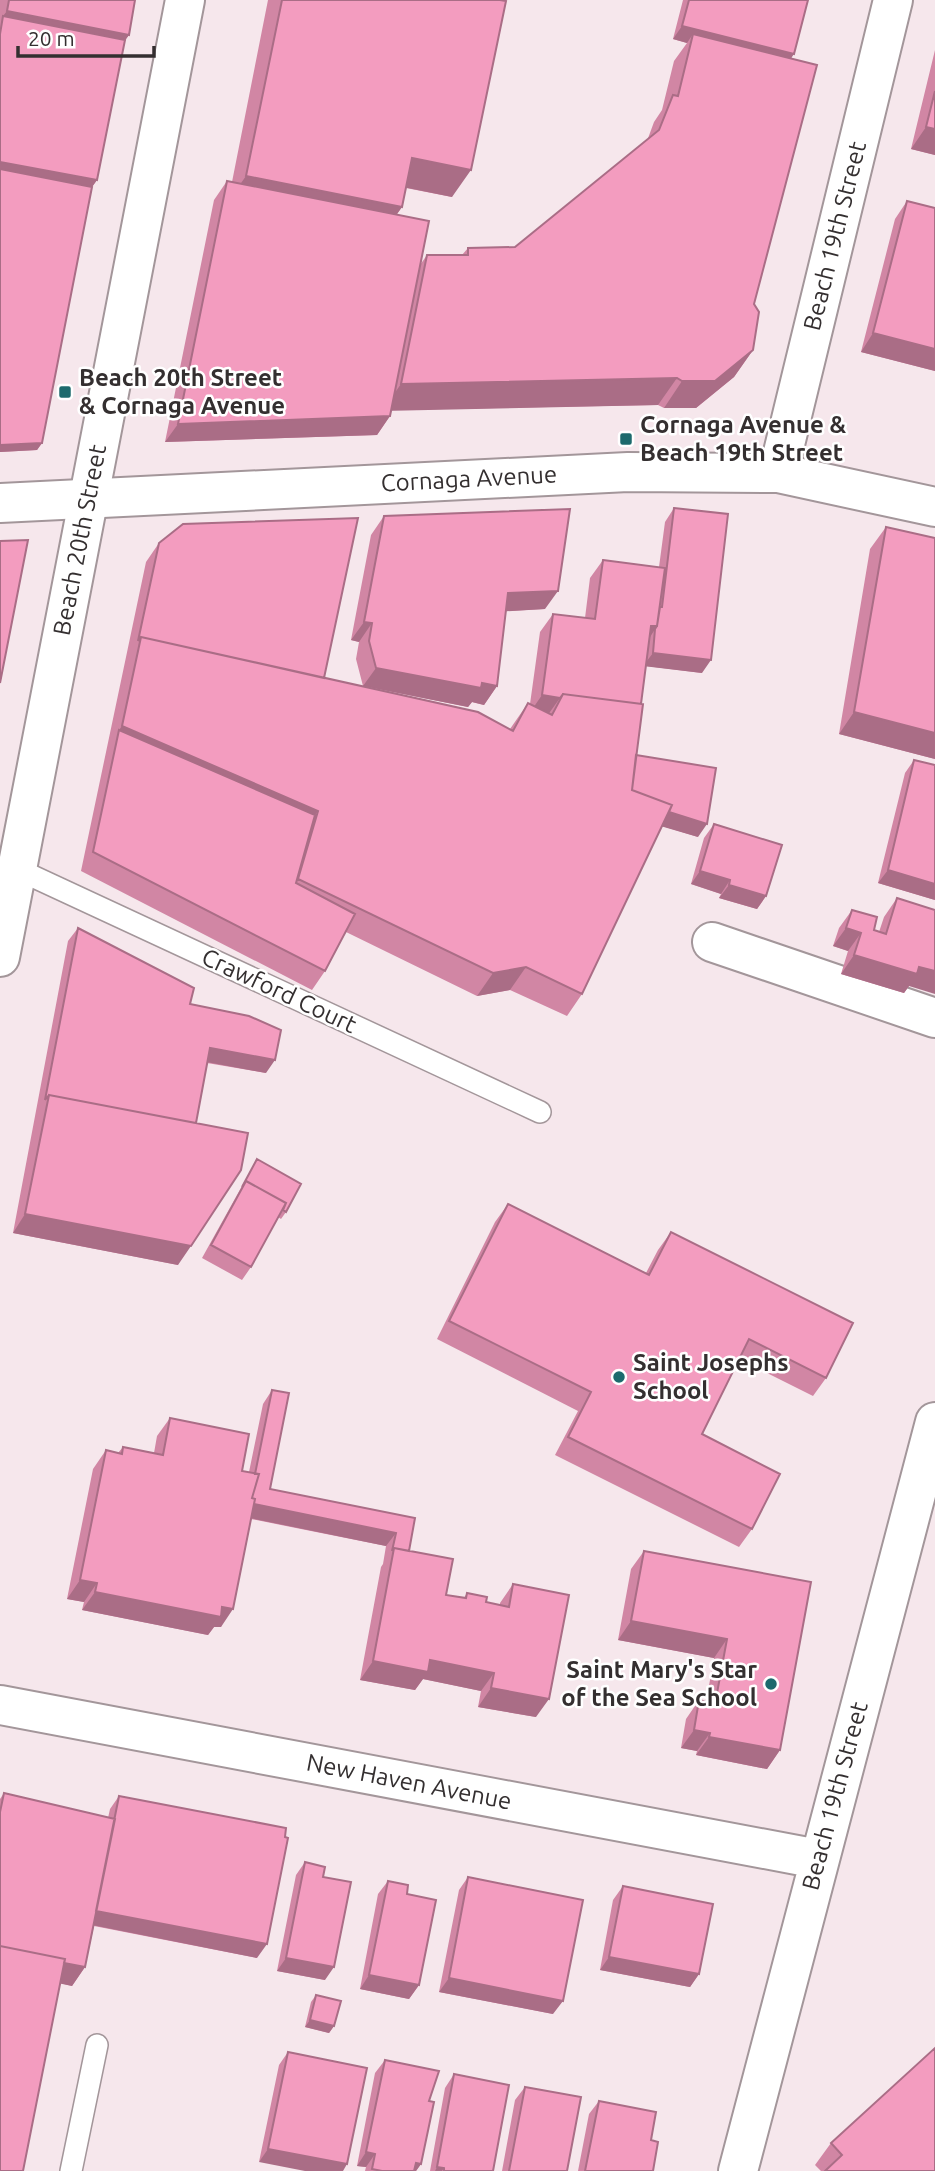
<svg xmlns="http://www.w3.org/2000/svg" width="935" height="2171" font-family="Ubuntu,sans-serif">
<rect width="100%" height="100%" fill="#f6e7ec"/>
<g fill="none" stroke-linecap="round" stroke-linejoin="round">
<g stroke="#a3969a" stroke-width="24">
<path id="lane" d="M17 869 540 1112
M71 2171 97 2045"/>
</g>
<g stroke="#a3969a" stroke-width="42">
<path id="street" d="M778 473 893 0
M712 942 935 1018
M0 957 185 0
M0 1705 818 1859
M738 2171 935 1422"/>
</g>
<g stroke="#a3969a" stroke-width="42">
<path id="secondary" d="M0 503 628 472 778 473 935 507"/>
</g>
<use href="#lane" stroke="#fff" stroke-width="21"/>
<use href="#street" stroke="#fff" stroke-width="38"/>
<use href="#secondary" stroke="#fff" stroke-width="38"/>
</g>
<path fill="#d186a4" d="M0 0H135L129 35 125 40 97 180 92 187 42 443 37 450 0 452Z
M268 0H500L452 197 406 188 402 207 396 215 420 265 427 255H462L468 248 515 247 647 141 654 122 662 110 674 61 687 43 673 39 683 0H808L791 59 754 304 753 350 734 377 696 408H664L658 405 391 410 390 416 377 435 165 442 214 200 227 181 232 182Z
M935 50V155L911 149Z
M907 201 935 208V371L861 352 895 219Z
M674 508 702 673 646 666 641 704 636 755 698 837 662 826 582 994 567 1016 510 990 477 996 346 932 325 971 312 990 81 871 146 562 159 543 324 678 510 729 528 703 530 704 540 632 553 614 585 618 590 578 603 560 659 567 665 522Z
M384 516 545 609 506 611 497 686 484 705 472 702 468 707 363 686 356 659 359 642 351 640 371 535Z
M886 527 935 759 839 734 870 549Z
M914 760 935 900 878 883 905 773Z
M714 824 766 896 757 909 719 898 721 894 691 884 704 838Z
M897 898 909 986 904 993 841 974 848 951 833 946 839 928 852 910 874 930 879 932 884 917Z
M78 928 190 1004 266 1073 207 1063 196 1123 178 1265 13 1233 68 941Z
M257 1159 286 1212 281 1219 278 1217 251 1267 242 1280 202 1258Z
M508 1204 646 1273 658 1250 671 1232 826 1378 813 1396 739 1359 702 1434 752 1529 739 1547 555 1455 578 1411 437 1339 495 1222Z
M272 1390 270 1489 415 1518 409 1551 446 1595 464 1598 467 1593 486 1602 500 1605V1603L513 1584 536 1717 478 1707 481 1691 423 1679 415 1690 360 1680 381 1567 383 1564 386 1546 251 1519 221 1627H214L208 1635 82 1610 84 1602 67 1599 93 1469 106 1450 118 1453 123 1447 154 1453 157 1436 170 1418 242 1471 249 1472 263 1404Z
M644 1551 811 1582 780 1750 767 1769 696 1755 697 1751 681 1748 686 1719 699 1700 706 1702 714 1658 618 1640 631 1569Z
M4 1793 108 1818 110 1809 119 1796 257 1958 94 1926 85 1967 72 1986 60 1983 0 2171V1799Z
M305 1862 323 1877 325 1980 277 1971 296 1875Z
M468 1877 553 2014 439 1992 459 1890Z
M388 1881 407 1894 419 1985 409 1999 360 1989 378 1894Z
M623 1886 699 1974 690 1987 600 1970 613 1900Z
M316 1995 334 2026 329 2033 305 2027 311 2002Z
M288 2052 367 2068 259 2162 279 2065Z
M385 2060 429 2101 421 2164 416 2171H365L366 2167 357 2166 375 2073Z
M454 2074 493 2171H430L445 2088Z
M525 2087 567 2171H502L515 2100Z
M599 2101 651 2140 653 2171H578L589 2114Z
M831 2143 935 2171H821L815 2165Z"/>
<path fill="#aa6d86" d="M7 11 129 35 116 53 3 16Z
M682 26 794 54 785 67 693 34 687 43 673 39Z
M926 127 935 129V155L911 149Z
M412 158 471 170 452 197 393 185Z
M0 162 97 180 87 194 0 177Z
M246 176 402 207 383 234 227 203Z
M873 333 935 349V371L861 352Z
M753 350 734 377 696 408H664L682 381Z
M677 378 658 405 382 411 401 384Z
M390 416 377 435 165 442 178 424Z
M42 443 37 450 0 452V445Z
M558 591 545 609 495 612 508 593Z
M364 622 372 623 359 642 351 640Z
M651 626H657L645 645Z
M653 653 711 660 702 673 643 666Z
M376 668 482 683 497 686 484 705 472 702 468 707 363 686Z
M542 695 560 698 547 716 529 714Z
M854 712 935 733V759L839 734Z
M122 726 318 811 302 833 119 730Z
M626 799 707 824 698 837 616 813Z
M888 870 935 884V900L878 883Z
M700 871 730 880 721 894 691 884Z
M729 885 766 896 757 909 719 898Z
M846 928 861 933 848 951 833 946Z
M854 955 919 967 935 971V994L909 986 904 993 841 974Z
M526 967 510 990 477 996 493 973Z
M210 1048 275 1060 266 1073 201 1061Z
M25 1214 191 1246 178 1265 13 1233Z
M249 1503 396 1533 386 1546 240 1516Z
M80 1580 97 1583 84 1602 67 1599Z
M95 1592 222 1607 233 1609 221 1627H214L208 1635 82 1610Z
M631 1621 727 1639 714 1658 618 1640Z
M430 1660 494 1673 481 1691 423 1679 415 1690 360 1680 373 1661Z
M491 1688 549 1699 536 1717 478 1707Z
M694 1730 710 1733 697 1751 681 1748Z
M709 1737 780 1750 767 1769 696 1755Z
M96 1911 267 1944 257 1958 87 1924Z
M0 1951 85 1967 72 1986 0 1971Z
M609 1957 699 1974 690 1987 600 1970Z
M286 1958 334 1967 325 1980 277 1971Z
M369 1975 419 1985 409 1999 360 1989Z
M449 1978 563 2001 553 2014 439 1992Z
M310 2020 334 2026 329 2033 305 2027Z
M268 2149 347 2164 343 2171H305L259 2162Z
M366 2152 375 2154 366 2167 357 2166Z
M416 2163 421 2164 416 2171H410Z
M437 2167 444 2168 442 2171H435Z"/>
<path fill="#f39cbf" stroke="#aa6d86" stroke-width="2" d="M9 0H135L129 35 7 11Z
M282 0H500L506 1 471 170 412 158 402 207 246 176Z
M689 0H808L794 54 682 26Z
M3 16 125 40 97 180 0 162V34Z
M693 34 817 65 754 304 759 312 753 350 715 381H682L677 378 401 384 427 255H468V248L515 247 659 130 673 95 678 96Z
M935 91V129L926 127Z
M0 169 92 187 42 443 0 445Z
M227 181 429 221 390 416 178 424Z
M907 201 935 208V349L873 333Z
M674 508 728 514 711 660 653 653 655 629 657 626 660 607H662Z
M570 509 558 591 508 593 497 686 482 683 481 688 376 668 369 641 372 623 364 622 384 516Z
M358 518 324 678 141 637 138 641 159 543 183 524Z
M886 527 935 538V733L854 712Z
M28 540 0 683V541Z
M603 560 665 568 657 626H651L641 704 563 694 560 698 542 695 553 614 595 619Z
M141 637 478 712 513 731 528 703 552 715 563 694 643 704 632 790 672 805 582 994 526 967 493 973 298 879 318 811 122 726Z
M119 730 315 815 296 883 355 914 325 971 93 852Z
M636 755 716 768 707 824 669 812 672 805 632 790Z
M914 760 935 765V884L888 870Z
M714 824 782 845 766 896 729 885 730 880 700 871Z
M897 898 935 910V971L919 967 917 974 854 955 861 933 846 928 852 910 877 917 874 930 886 934Z
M78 928 194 988 190 1004 249 1016 281 1030 275 1060 210 1048 196 1123 49 1095 45 1100Z
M49 1095 248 1133 241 1170 191 1246 25 1214Z
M257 1159 301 1184 286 1212 283 1210 286 1203 246 1181 242 1187Z
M246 1181 286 1203 251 1267 211 1245Z
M508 1204 649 1275 671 1232 853 1323 826 1378 749 1339 702 1434 780 1474 752 1529 568 1437 591 1392 449 1321Z
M272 1390 289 1393 270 1489 415 1518 409 1551 394 1548 392 1551 396 1533 254 1504 255 1499 252 1498 259 1474H255Z
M170 1418 249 1434 242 1471 259 1474 252 1498 255 1499 233 1609 222 1607 221 1617 95 1592 97 1583 80 1580 106 1450 122 1454 123 1447 163 1455Z
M394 1548 453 1559 446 1595 466 1598 467 1593 487 1597 486 1602 509 1607 513 1584 569 1595 549 1699 491 1688 494 1673 430 1660 428 1672 373 1661Z
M644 1551 811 1582 780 1750 709 1737 710 1733 694 1730 699 1700 715 1704 727 1639 631 1621Z
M4 1793 115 1819 85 1967 64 1963 65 1959 0 1946V1812Z
M119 1796 286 1828 285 1837 288 1838 267 1944 96 1911Z
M305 1862 325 1867 323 1877 351 1882 334 1967 286 1958Z
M468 1877 583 1900 563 2001 449 1978Z
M388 1881 408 1885 407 1894 436 1900 419 1985 369 1975Z
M623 1886 713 1904 699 1974 609 1957Z
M0 1946 65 1959 23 2171H0Z
M316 1995 341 2001 334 2026 310 2020Z
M935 2048V2171H825L842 2155 831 2143Z
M288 2052 367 2068 347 2164 268 2149Z
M385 2060 439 2071 429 2101 434 2102 421 2164 416 2163 414 2171H382L372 2169 375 2154 366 2152Z
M454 2074 509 2085 493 2171H444V2168L437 2167Z
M525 2087 581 2097 567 2171H509Z
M599 2101 656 2112 651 2140 658 2142 653 2171H585Z"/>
<g fill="#1d6a6d" stroke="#fff" stroke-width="2.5">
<rect x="58" y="385" width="14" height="14" rx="3.5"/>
<rect x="619" y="432" width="14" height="14" rx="3.5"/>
<circle cx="619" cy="1377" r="7"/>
<circle cx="771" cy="1684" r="7"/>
</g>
<g text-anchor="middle" stroke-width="5" stroke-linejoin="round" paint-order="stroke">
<g font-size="24" fill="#342f30" stroke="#fff">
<text transform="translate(835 236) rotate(-76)" y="8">Beach 19th Street</text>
<text transform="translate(469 479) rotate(-3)" y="8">Cornaga Avenue</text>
<text transform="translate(80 540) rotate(-79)" y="8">Beach 20th Street</text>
<text transform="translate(279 991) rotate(25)" y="8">Crawford Court</text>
<text transform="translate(409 1782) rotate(11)" y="8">New Haven Avenue</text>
<text transform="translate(835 1796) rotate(-75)" y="8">Beach 19th Street</text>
</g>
<g font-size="24" font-weight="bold" fill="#342f30" stroke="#fff" text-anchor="start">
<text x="79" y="386">Beach 20th Street<tspan x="79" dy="28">&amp; Cornaga Avenue</tspan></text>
<text x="640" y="433">Cornaga Avenue &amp;<tspan x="640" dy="28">Beach 19th Street</tspan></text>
<text x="633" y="1371">Saint Josephs<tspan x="633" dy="28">School</tspan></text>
<text x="757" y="1678" text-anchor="end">Saint Mary's Star<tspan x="757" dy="28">of the Sea School</tspan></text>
</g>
</g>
<path d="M18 46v10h136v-10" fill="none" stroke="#342f30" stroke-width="3.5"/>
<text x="28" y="46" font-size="21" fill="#342f30" stroke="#ffffff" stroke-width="5" paint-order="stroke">20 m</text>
</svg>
